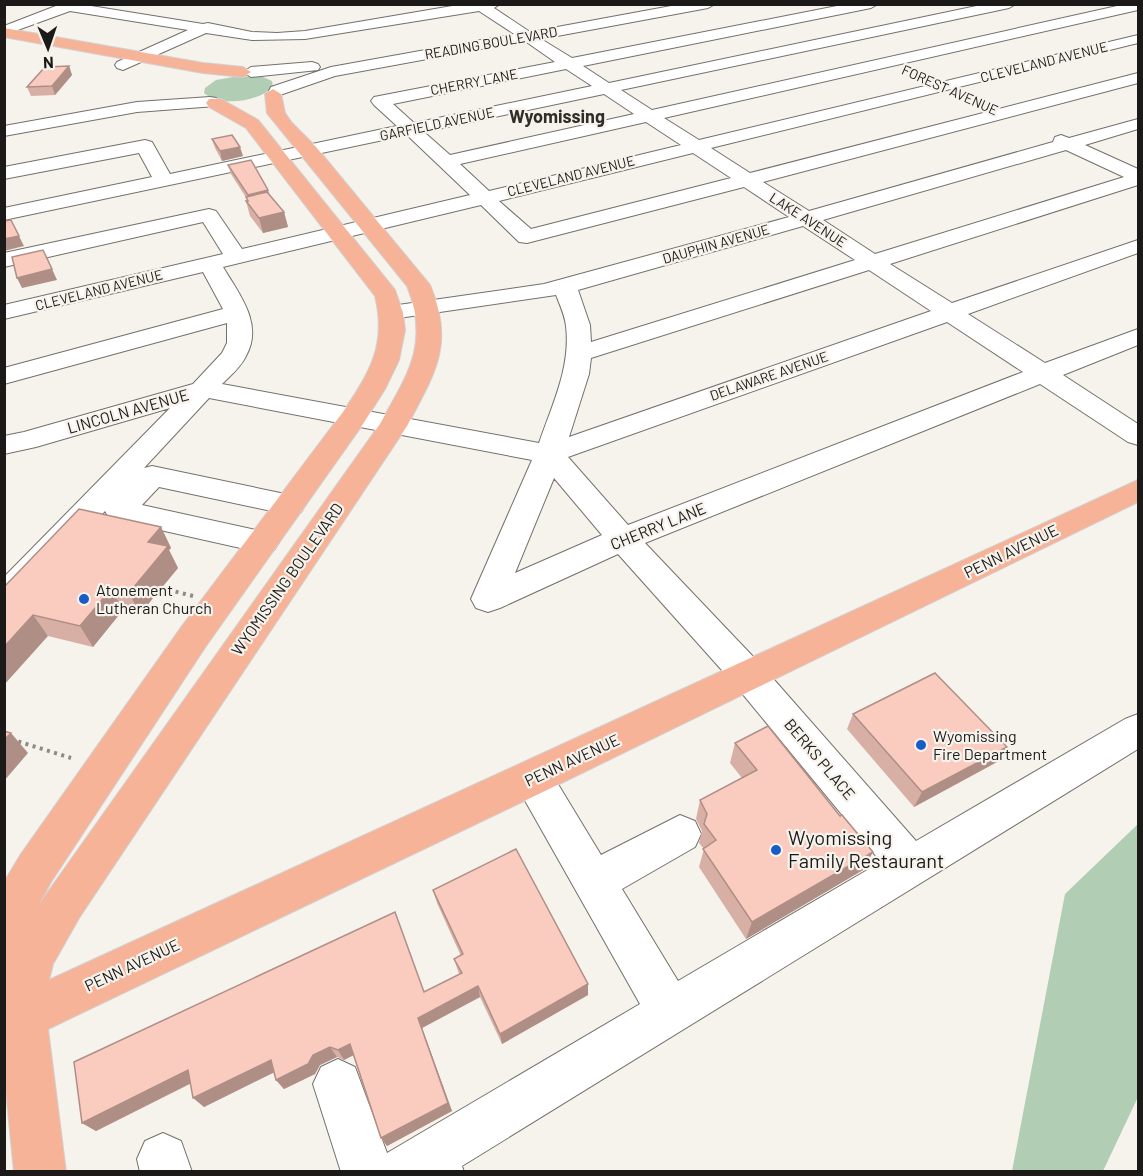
<svg xmlns="http://www.w3.org/2000/svg" width="1143" height="1176" font-family="Barlow,sans-serif">
<rect width="100%" height="100%" fill="#f6f2ec"/>
<path fill="#b1ceb4" d="M239 76 263 77 272 81 273 87C258 102 220 107 204 93L205 88 216 80Z
M1138 824V1097L1103 1171H1012L1065 894Z"/>
<g fill="none" stroke-linecap="round" stroke-linejoin="round">
<g stroke="#74706b" stroke-width="2">
<path id="minor" d="M61 4H92L91 6 203 24 208 23 252 32 277 33 305 31 464 4H500L494 8 530 32 682 4H715L708 8 541 39 572 58 847 4H878L871 8 583 66 609 83 986 4H1016L1009 8 621 90 652 110 1126 4H1138V10L664 118 699 140 1138 35V43L711 148 750 173 1138 73V83L763 182 809 211 1053 142 1055 137 1061 135 1069 138 1138 119V129L1085 145 1138 169V185L890 264 952 303 1138 240V253L968 314 1045 363 1138 329V345L1063 375 1138 424V445L1128 442 1040 384 645 543 762 666 916 841 1125 719 1138 714V749L462 1166 464 1172H341L313 1084 321 1067 338 1059 355 1067 387 1153 640 1004 519 790 513 778 519 766 533 761 547 766 601 855 680 815 695 821 701 834 695 847 622 889 678 981 881 862 736 686 618 554 500 608 488 612 476 608 471 599 532 460 209 398 144 468 152 466 290 495 301 498 305 505 301 512 290 515 159 487 142 505 274 534 279 542 274 550 263 553 120 521 109 518 105 511 16 608 4 611V577L170 408 36 447 4 454V436L24 432 193 384 222 353 227 343V323L4 384V368L223 309 203 272 4 319V305L223 254 203 222 4 267V253L209 209 216 211 242 249 470 195 407 135 4 220V208L152 177 139 153 4 179V167L145 140 152 142 170 174 397 126 374 105 371 101 374 97 555 62 525 41 335 76 277 96 269 91 271 87 331 67 514 34 479 11 305 39 252 40 206 33 123 70 117 68 115 65 117 62 188 30 70 11 4 35V26ZM566 69 592 86 414 123 393 104ZM604 94 634 114 450 155 424 132ZM646 122 681 145 489 191 460 164ZM1066 150 1124 177 875 254 823 220ZM693 153 731 178 531 229 499 201ZM744 187 789 217 544 284 384 307 380 312 384 317 392 319 556 295C560 305 565 316 566 326 571 367 552 405 539 443L222 384C230 376 241 367 246 356 264 324 239 294 223 267L481 205 519 242 527 243ZM803 226 855 260 591 342 590 325 578 290ZM869 270 931 311 569 437 589 374 591 358ZM947 322 1023 372 628 525 568 457ZM554 478 602 535 515 573Z
M312 62 318 64 320 67 318 70 251 77 243 72 251 67Z
M210 97 216 98 219 102 216 106 137 112 4 136V126L137 102Z
M163 1133 181 1141 192 1172H140L137 1159 145 1141Z"/>
</g>
<g stroke="#d1d1d1" stroke-width="2">
<path id="major" d="M4 28 203 63 243 67 251 72 243 77 203 73 4 37Z
M273 89 281 94 285 113 292 123 316 147 430 285C455 344 435 373 407 426L79 918 53 964 49 980 1138 480V502L547 790 48 1029 66 1172H14L4 1070V882L21 854 182 626 343 412C370 373 387 344 375 296L246 128 209 107 206 103 209 99H221L258 120 395 290 403 313 405 330 399 360 385 389 363 424 206 646 51 882 38 906 380 424C408 374 430 344 407 286L267 113 265 94Z"/>
</g>
<path stroke="#8d8b87" stroke-width="4" stroke-dasharray="3 4.5" stroke-linecap="butt" d="M161 588 193 596
M4 737 71 758"/>
<use href="#minor" fill="#fff" fill-rule="evenodd"/>
<use href="#major" fill="#f7b398" fill-rule="evenodd"/>
</g>
<path fill="#d7afa4" d="M69 66 72 75 55 95 31 96 27 87Z
M212 139 243 156 222 161 215 148Z
M228 165 270 196 284 212 288 227 263 233 250 216 246 201H247V199L231 174Z
M161 527 171 548 169 550 178 568 140 614 123 610 93 647 48 636 4 587Z
M853 714 1007 747 997 762 914 807 847 729Z
M735 743 863 870 746 939 699 867 704 849 699 843 702 831 696 819 700 800 742 778 730 763Z
M433 890 588 984V995L502 1044 480 997 422 1028 452 1111 387 1146 381 1138 353 1055 344 1060 337 1057 320 1065 315 1074 284 1089 276 1080 274 1072 204 1107 190 1084 96 1131 82 1123 424 992 459 974 454 959 461 956 437 903Z"/>
<path fill="#af8e86" d="M69 66 72 75 55 95 52 86Z
M240 147 243 156 222 161 220 151Z
M268 190 271 200 251 205 248 195Z
M284 212 288 227 263 233 259 218Z
M19 236 24 246 4 251V239Z
M52 269 57 280 22 288 17 278Z
M161 527 171 548 169 550 178 568 140 614 129 593 148 542Z
M111 589 123 610 93 647 80 626Z
M33 615 48 636 4 685V647Z
M11 733 28 753 4 781V740Z
M1007 747 997 762 914 807 922 792Z
M873 852 863 870 746 939 752 922Z
M588 984V995L502 1044 500 1034Z
M478 986 480 997 422 1028 452 1111 387 1146 381 1138 418 1018Z
M350 1044 356 1054 344 1060 338 1050Z
M330 1047 337 1057 320 1065 315 1074 284 1089 276 1080 313 1055Z
M271 1060 279 1070 204 1107 193 1098Z
M188 1070 199 1079 96 1131 82 1123Z"/>
<path fill="#facbbf" stroke="#af8e86" stroke-width="1.5" d="M69 66 52 86 27 87 45 67Z
M232 135 240 147 220 151 212 139Z
M251 160 268 190 248 195 228 165Z
M267 192 284 212 259 218 246 201H248L246 197Z
M11 220 19 236 4 239V221Z
M43 250 52 269 17 278 12 257Z
M79 509 161 527 148 542 168 546 129 593 111 589 80 626 33 615 4 647V587Z
M935 673 1007 747 922 792 853 714Z
M768 726 840 816 842 815 873 852 752 922 703 849 716 840 704 824 707 814 700 800 757 770 735 743Z
M4 731 11 733 4 740Z
M516 849 588 984 500 1034 478 986 418 1018 448 1103 381 1138 350 1044 338 1050 330 1047 313 1055 308 1064 276 1080 271 1060 193 1098 188 1070 82 1123 74 1062 395 912 424 992 462 973 454 959 463 954 433 890Z"/>
<g fill="#185cc7" stroke="#f6f2ec" stroke-width="2">
<circle cx="84" cy="599" r="6"/>
<circle cx="921" cy="745" r="6"/>
<circle cx="776" cy="850" r="6"/>
</g>
<g text-anchor="middle" stroke-width="4.5" stroke-linejoin="round" paint-order="stroke">
<g font-size="14" fill="#1b1a18" stroke="#f6f2ec">
<text transform="translate(491 43) rotate(-10)" y="5">READING BOULEVARD</text>
<text transform="translate(1044 62) rotate(-14)" y="5">CLEVELAND AVENUE</text>
<text transform="translate(474 82) rotate(-11)" y="5">CHERRY LANE</text>
<text transform="translate(950 90) rotate(24)" y="5">FOREST AVENUE</text>
<text transform="translate(437 124) rotate(-12)" y="5">GARFIELD AVENUE</text>
<text transform="translate(571 176) rotate(-14)" y="5">CLEVELAND AVENUE</text>
<text transform="translate(808 220) rotate(33)" y="5">LAKE AVENUE</text>
<text transform="translate(716 244) rotate(-16)" y="5">DAUPHIN AVENUE</text>
<text transform="translate(99 290) rotate(-14)" y="5">CLEVELAND AVENUE</text>
<text transform="translate(769 376) rotate(-19)" y="5">DELAWARE AVENUE</text>
</g>
<g font-size="16" fill="#1b1a18" stroke="#f6f2ec">
<text transform="translate(128 411) rotate(-16)" y="6">LINCOLN AVENUE</text>
<text transform="translate(658 526) rotate(-22)" y="6">CHERRY LANE</text>
<text transform="translate(1011 551) rotate(-26)" y="6">PENN AVENUE</text>
<text transform="translate(287 579) rotate(-55)" y="6">WYOMISSING BOULEVARD</text>
<text transform="translate(820 759) rotate(50)" y="6">BERKS PLACE</text>
<text transform="translate(572 760) rotate(-25)" y="6">PENN AVENUE</text>
<text transform="translate(132 965) rotate(-25)" y="6">PENN AVENUE</text>
</g>
<g font-size="16" fill="#1b1a18" stroke="#f6f2ec" text-anchor="start">
<text x="96" y="596">Atonement<tspan x="96" dy="18">Lutheran Church</tspan></text>
<text x="933" y="742">Wyomissing<tspan x="933" dy="18">Fire Department</tspan></text>
</g>
<g font-size="18" font-weight="bold" fill="#302d29" stroke="#f6f2ec">
<text x="557" y="123">Wyomissing</text>
</g>
<g font-size="20" fill="#1b1a18" stroke="#f6f2ec" text-anchor="start">
<text x="788" y="845">Wyomissing<tspan x="788" dy="23">Family Restaurant</tspan></text>
</g>
</g>
<rect width="1143" height="1176" fill="none" stroke="#1b1a18" stroke-width="12"/>
<g transform="translate(48 48) rotate(178)" stroke="#f6f2ec" stroke-width="4.5" paint-order="stroke">
<path d="M0-4.5L10 22L0 15L-10 22Z" fill="#1b1a18"/>
<text y="-9" font-size="16" font-weight="bold" text-anchor="middle" fill="#1b1a18">N</text>
</g>
</svg>
